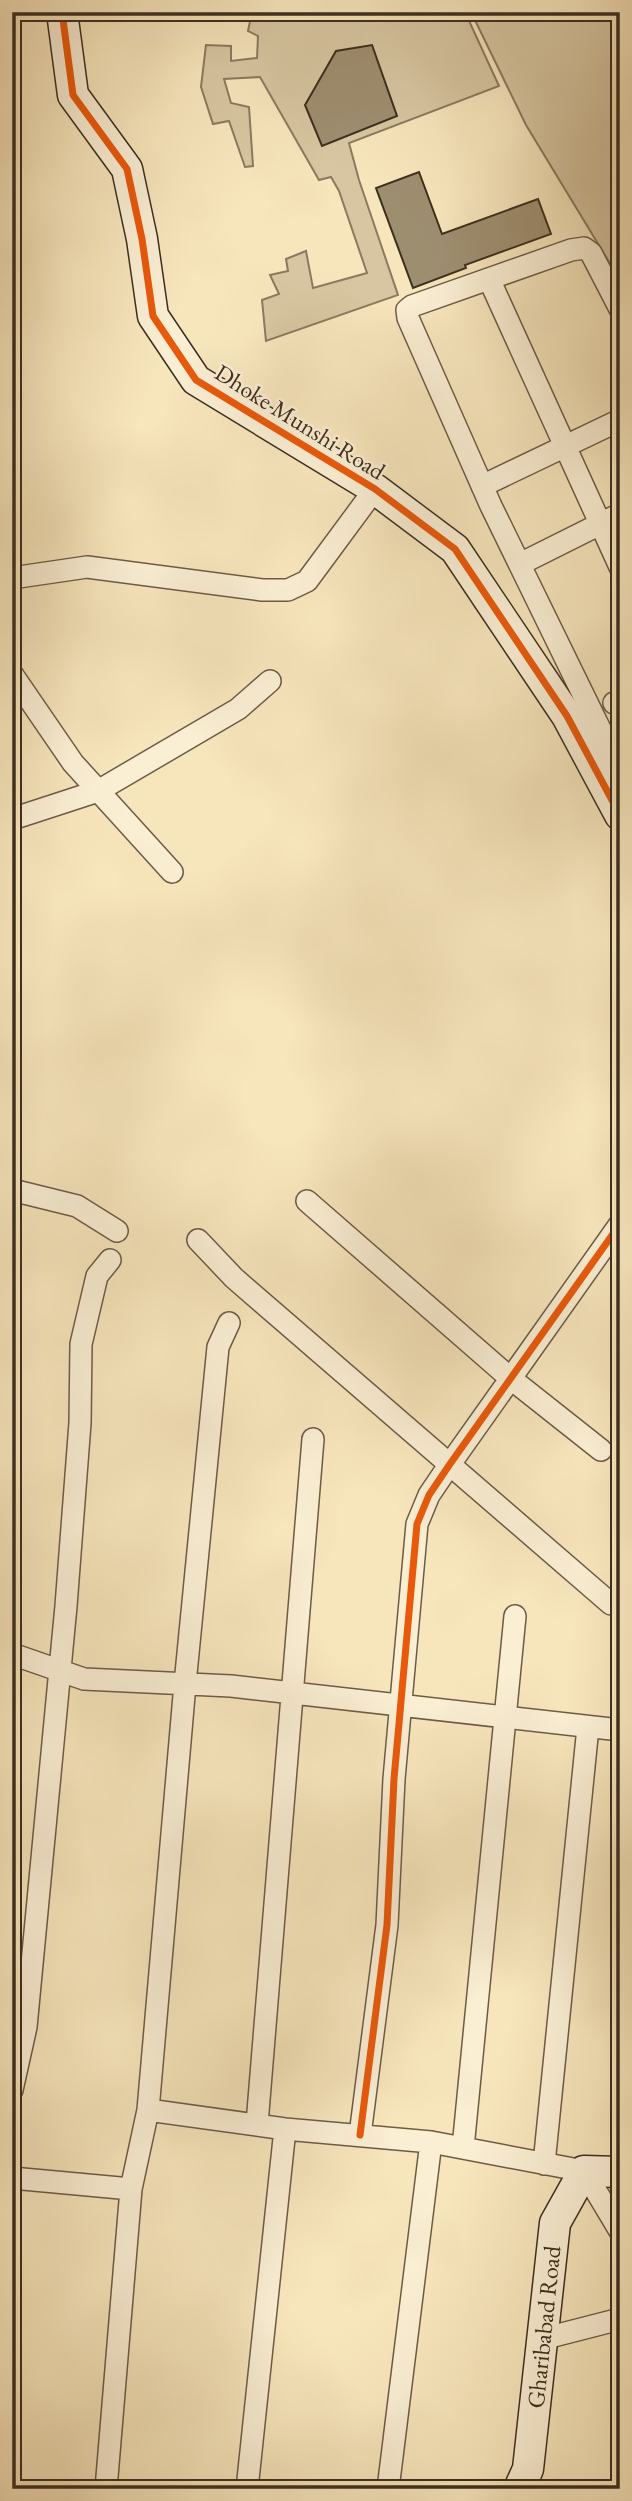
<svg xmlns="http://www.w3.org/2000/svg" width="632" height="2501" font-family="'EB Garamond',serif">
<rect width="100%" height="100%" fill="#f7e5bc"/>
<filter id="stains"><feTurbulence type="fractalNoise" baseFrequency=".00286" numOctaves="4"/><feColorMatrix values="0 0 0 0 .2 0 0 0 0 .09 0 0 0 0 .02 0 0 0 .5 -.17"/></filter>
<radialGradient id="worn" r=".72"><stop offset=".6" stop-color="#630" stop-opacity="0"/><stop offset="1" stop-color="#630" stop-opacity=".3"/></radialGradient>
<path fill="#d7c6a1" stroke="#8a7a60" stroke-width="2" d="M252 12H465L499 86 349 143 359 180 398 295 266 341 262 300 279 294 270 275 288 271 286 259 306 251 313 288 367 273 339 191 331 177 319 180 260 77 224 79 231 103 249 107 253 166 245 167 229 121 213 124 201 87 206 45 231 46V61L257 58 258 36 248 31Z
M471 12H620V280L526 125Z"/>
<path fill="#9e8e70" stroke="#3d2f1e" stroke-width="2" d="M372 45 397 116 322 146 305 105 336 51Z
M419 172 442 234 538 199 551 234 465 265 466 268 413 288 376 188Z"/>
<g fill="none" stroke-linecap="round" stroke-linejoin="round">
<g stroke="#6c5c46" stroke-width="24">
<path id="street" d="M489 279 620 567
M620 309 591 253 584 248 571 250 412 306 407 310 408 318 491 506 620 770
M482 486 620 420
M520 564 620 514
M12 578 87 567 262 590H288L307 581 375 489
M12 674 73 763 172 872
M614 703 620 701
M12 819 98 791 238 709 270 681
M12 1190 77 1206 117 1231
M307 1201 510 1378 601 1450
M198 1240 234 1278 611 1604
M12 1654 84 1679 231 1686 620 1730
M12 2090 26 2027 66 1606 80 1423 81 1344 97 1276 110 1260
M148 2110 185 1684 218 1347 229 1323
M257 2124 313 1439
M360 2135 387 1925 394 1779 417 1524 429 1495 450 1464 620 1224
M463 2148 515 1616
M544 2164 588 1727
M12 2178 131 2189 148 2110 285 2129 431 2142 584 2171 620 2231
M542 2339 620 2319
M106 2489 131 2189
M247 2489 285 2129
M388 2489 431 2142"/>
</g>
<g stroke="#3d2f1e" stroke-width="33">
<path id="secondary" d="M62 12 73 95 127 169 142 239 153 316 196 380 375 489 455 549 567 716 620 815
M519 2489 528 2469 555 2223 584 2171 620 2172"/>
</g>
<use href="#street" stroke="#faeed3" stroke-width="21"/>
<use href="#secondary" stroke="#faeed3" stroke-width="30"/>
<g stroke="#faeed3" stroke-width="11">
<path id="cycleway" d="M62 12 73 95 127 169 142 239 153 316 196 380 375 489 455 549 567 716 620 815
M360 2135 387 1925 394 1779 417 1524 429 1495 450 1464 620 1224"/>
</g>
<use href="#cycleway" stroke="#e8590c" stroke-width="7"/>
</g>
<g text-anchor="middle" stroke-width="5" stroke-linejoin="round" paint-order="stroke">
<g font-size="24" fill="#3d2f1e" stroke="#faeed3">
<text transform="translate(300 422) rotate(32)" y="8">Dhoke Munshi Road</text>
<text transform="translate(544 2327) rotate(-84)" y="8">Gharibabad Road</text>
</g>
</g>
<rect width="632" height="2501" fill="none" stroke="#f7e5bc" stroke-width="42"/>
<rect x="14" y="14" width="604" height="2473" fill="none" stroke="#3d2f1e" stroke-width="3.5"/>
<rect x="21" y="21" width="590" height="2459" fill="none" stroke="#3d2f1e" stroke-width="2"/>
<rect width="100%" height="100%" filter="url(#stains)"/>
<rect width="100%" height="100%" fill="url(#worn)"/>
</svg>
